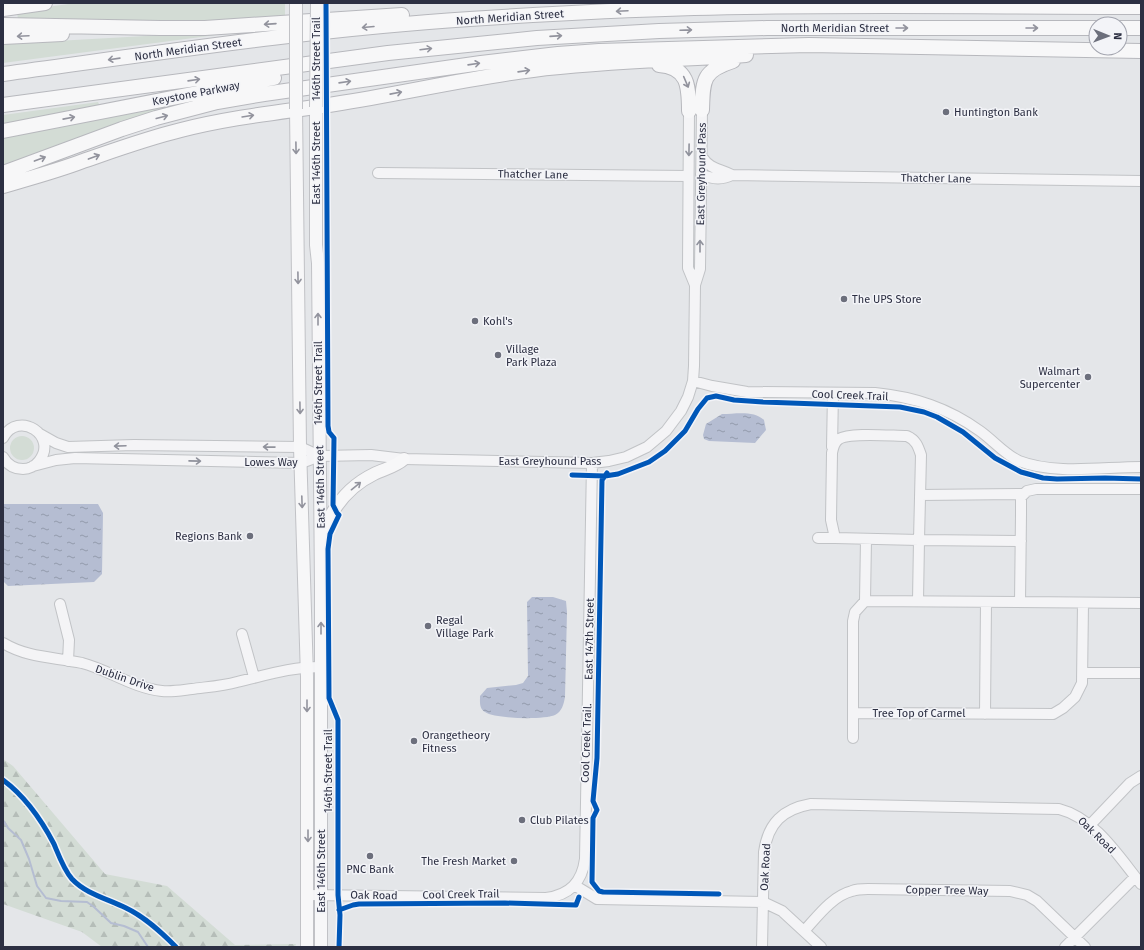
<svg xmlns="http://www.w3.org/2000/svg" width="1144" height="950" font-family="'Fira Sans',sans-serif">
<defs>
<pattern id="forest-firs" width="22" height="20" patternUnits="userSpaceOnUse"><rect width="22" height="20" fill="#d3dcd5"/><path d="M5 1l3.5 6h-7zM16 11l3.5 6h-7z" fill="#b5bdb8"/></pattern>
<pattern id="water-ripples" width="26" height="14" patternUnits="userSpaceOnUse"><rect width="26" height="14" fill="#b5bdd2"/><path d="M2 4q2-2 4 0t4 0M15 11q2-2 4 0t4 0" fill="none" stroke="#939aac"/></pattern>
</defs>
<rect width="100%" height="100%" fill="#e4e6e9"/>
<path fill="#d3dcd5" d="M76 3H285V16L217 21 18 20 17 11Z
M216 32V35L3 63V44Z
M98 102 100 106 3 126V115Z
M162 105V110L3 168V137Z
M10 448a12 12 0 1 1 24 0a12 12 0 1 1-24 0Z"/>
<path fill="url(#forest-firs)" d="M3 759 13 766 105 874 167 886 235 945 296 944 295 947H102L82 932 3 904Z"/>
<path fill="url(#water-ripples)" d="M722 414C735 414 754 410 764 420L766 430 755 443 709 441 704 439 703 435 706 424Z
M3 504H98L103 513 102 574 94 582 8 586 3 581Z
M532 597H553L566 601 567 612 565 697C564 703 562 712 555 715 544 720 495 719 485 712 479 709 480 702 480 696L487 688 516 685 523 683 528 676 527 602Z"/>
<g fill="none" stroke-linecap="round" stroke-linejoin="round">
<path stroke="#b5bdd2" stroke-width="2" d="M3 820 8 828 21 840 29 859 37 886 46 898 61 901 87 902 94 907 111 923 124 926 138 932 148 947"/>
<g stroke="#c1c3c6" stroke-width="12">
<path id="minor" d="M689 111 688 268 695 285
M702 157C711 170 719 168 732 175
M378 173 688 176
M701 174C711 179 722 180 732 175L1141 181
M693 381 712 386 747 392 875 393C915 397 948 408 980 431 994 441 1004 454 1019 461 1056 475 1102 467 1141 467
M40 434 56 443 68 447 134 445 300 447 320 456
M3 438C18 409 59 436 39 461 35 466 29 469 23 469 14 469 7 464 3 457
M832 447 833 393
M33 466 56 460 75 458 301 463 320 456 371 455 404 459 592 463 609 461 626 457 647 447 666 431 681 411 688 397 693 381 694 366 695 285 700 269 702 110
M920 495 1024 494 1027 491 1036 489H1141
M818 538H835
M865 601 866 539
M918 601 919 540 835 538 831 520 832 453C833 448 834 442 839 439 850 432 892 436 907 436 916 440 918 446 921 455L919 540 1021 541
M1020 602 1021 514V497L1024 494
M60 604 69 640 68 661
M242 634 254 677
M3 643C28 658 54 657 82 663 109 670 133 688 162 691 172 692 183 690 192 689 207 687 223 686 237 682 267 675 290 667 321 667
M1083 673H1141
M853 713 1053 714 1063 708 1075 697 1082 683 1083 603
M985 714 986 602
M853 738V621L855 612 865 601 1141 603
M1090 825 1130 783 1141 776
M574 885 597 899 763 902 782 911 821 947
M308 895 546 898C570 895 582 882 585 859L592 463
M804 931C817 917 832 896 852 891 857 889 863 889 868 889L1010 891 1027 895 1037 901 1085 947
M762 947 764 852C768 823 783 809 811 804L1059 809C1095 818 1119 857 1141 884
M1065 947 1135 877"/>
</g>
<g stroke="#c1c2c6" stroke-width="14">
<path id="major" d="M316 107V245L318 263 321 586V947
M296 109 300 447 307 677V947
M322 534C332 508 349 486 374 474 384 469 395 467 404 459"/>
</g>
<g stroke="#b7b8bd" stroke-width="16">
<path id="highway" d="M3 9 45 3
M3 25 160 28H205L402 15
M1120 28H1141
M3 37 62 34
M659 65C688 67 689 86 689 111
M3 74C158 53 314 29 470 19 544 14 619 10 694 8 843 4 992 7 1141 7
M3 105 388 53 537 38 659 31 767 28H1096
M702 110C703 80 702 71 733 61
M3 131 274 78
M3 173 122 129 156 118 217 102 264 94 481 63 558 54 599 51 809 45 1141 51
M3 186C30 178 57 171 83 161 115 150 148 138 181 130 231 117 283 112 335 104 401 94 467 78 533 70 604 61 675 60 746 55"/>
</g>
<use href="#minor" stroke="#f4f4f6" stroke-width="10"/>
<use href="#major" stroke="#f7f7f8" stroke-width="12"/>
<use href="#highway" stroke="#f7f7f8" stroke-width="14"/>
<g stroke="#c1c2c6" stroke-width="14" stroke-linecap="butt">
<path id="major-bridge" d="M296 3V109
M316 107 317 3"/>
</g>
<use href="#major-bridge" stroke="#f7f7f8" stroke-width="12"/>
<g stroke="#f3f4f8" stroke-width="8">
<path id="cycleway" d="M326 3 328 426 329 432 334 438 333 505 337 513 339 515 330 534 328 549 329 698 338 720V895L340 915 339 947
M607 473 602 480 597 758 593 801 597 810 593 818 592 882 599 891 603 892 719 894
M572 475 605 476 618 474 649 462 665 451 685 431 698 409 707 398 716 396 734 400 763 402 900 407 924 412 937 417 963 432 995 458 1021 472 1043 478 1057 479 1105 478 1141 479
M3 780C26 797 41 819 54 844 59 856 64 870 72 879 86 894 108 899 126 908 145 917 161 932 176 947
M339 910 353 905 359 904 505 903 576 905 579 897"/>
</g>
<use href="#cycleway" stroke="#0057b8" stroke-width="5"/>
</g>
<defs><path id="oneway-shaft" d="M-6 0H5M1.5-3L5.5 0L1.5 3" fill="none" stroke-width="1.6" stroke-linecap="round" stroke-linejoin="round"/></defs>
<g stroke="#92939d">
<use href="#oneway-shaft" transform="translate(622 11) rotate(177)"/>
<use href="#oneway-shaft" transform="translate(270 24) rotate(176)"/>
<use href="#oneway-shaft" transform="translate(368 27) rotate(175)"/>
<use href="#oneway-shaft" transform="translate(902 28)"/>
<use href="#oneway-shaft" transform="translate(1032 28)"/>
<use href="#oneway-shaft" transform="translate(686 30) rotate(-2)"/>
<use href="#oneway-shaft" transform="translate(23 36) rotate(177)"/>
<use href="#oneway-shaft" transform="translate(556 36) rotate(-4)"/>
<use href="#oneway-shaft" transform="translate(426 49) rotate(-7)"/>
<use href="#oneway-shaft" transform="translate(114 59) rotate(172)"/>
<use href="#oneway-shaft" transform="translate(474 64) rotate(-8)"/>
<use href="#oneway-shaft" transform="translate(524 71) rotate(-8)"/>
<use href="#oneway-shaft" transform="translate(194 80) rotate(-8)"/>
<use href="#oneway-shaft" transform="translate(345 82) rotate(-8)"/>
<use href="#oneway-shaft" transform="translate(686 82) rotate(67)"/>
<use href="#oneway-shaft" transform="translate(396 93) rotate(-11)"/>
<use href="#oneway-shaft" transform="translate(248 116) rotate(-9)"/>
<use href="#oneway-shaft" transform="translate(162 117) rotate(-15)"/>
<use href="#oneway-shaft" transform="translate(69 118) rotate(-11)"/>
<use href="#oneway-shaft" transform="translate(296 148) rotate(89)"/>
<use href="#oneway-shaft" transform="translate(94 157) rotate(-20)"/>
<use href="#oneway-shaft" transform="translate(40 159) rotate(-20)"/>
<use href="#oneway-shaft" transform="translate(298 278) rotate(89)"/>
<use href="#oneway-shaft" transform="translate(318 319) rotate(-90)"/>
<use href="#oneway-shaft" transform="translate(300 408) rotate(89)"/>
<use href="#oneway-shaft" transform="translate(356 486) rotate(-39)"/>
<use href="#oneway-shaft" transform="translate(302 502) rotate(88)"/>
<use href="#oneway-shaft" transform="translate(321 628) rotate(-90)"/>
<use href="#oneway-shaft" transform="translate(307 706) rotate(90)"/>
<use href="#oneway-shaft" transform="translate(308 836) rotate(90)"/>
</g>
<g stroke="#90929c">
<use href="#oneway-shaft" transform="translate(689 150) rotate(91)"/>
<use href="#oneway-shaft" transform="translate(700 246) rotate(-90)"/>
<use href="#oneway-shaft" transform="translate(120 446) rotate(178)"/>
<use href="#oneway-shaft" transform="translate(269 447) rotate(-179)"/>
<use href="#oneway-shaft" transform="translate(195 461) rotate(1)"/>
</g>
<g fill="#6c6f7c" stroke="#f3f4f8" stroke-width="1.5">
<circle cx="946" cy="112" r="4"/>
<circle cx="844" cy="299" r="4"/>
<circle cx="475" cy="321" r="4"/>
<circle cx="498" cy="355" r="4"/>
<circle cx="1088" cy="377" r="4"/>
<circle cx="250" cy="536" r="4"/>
<circle cx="428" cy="626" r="4"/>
<circle cx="414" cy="741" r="4"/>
<circle cx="522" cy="820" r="4"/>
<circle cx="370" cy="856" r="4"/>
<circle cx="514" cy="861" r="4"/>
</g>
<g text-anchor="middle" stroke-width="3" stroke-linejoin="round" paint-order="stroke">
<g font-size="11" fill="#2c2f42" stroke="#f3f4f8">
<text transform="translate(510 17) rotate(-4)" y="4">North Meridian Street</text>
<text x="835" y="32">North Meridian Street</text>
<text transform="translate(188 49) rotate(-8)" y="4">North Meridian Street</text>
<text transform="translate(316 59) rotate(-90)" y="4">146th Street Trail</text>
<text transform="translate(196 93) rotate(-11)" y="4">Keystone Parkway</text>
<text transform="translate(316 163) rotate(-90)" y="4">East 146th Street</text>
<text transform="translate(533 174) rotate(1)" y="4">Thatcher Lane</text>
<text transform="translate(701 174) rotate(-89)" y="4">East Greyhound Pass</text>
<text transform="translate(936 178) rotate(1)" y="4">Thatcher Lane</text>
<text transform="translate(318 383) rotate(-90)" y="4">146th Street Trail</text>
<text transform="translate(850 395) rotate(2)" y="4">Cool Creek Trail</text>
<text x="550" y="465">East Greyhound Pass</text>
<text x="271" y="466">Lowes Way</text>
<text transform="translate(320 487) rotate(-91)" y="4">East 146th Street</text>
<text transform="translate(589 639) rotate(-89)" y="4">East 147th Street</text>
<text transform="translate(125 678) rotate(19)" y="4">Dublin Drive</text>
<text x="919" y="717">Tree Top of Carmel</text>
<text transform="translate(586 743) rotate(-88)" y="4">Cool Creek Trail.</text>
<text transform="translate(328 771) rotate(-90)" y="4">146th Street Trail</text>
<text transform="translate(1097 835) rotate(44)" y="4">Oak Road</text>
<text transform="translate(765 867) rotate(-87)" y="4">Oak Road</text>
<text transform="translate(321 871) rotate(-90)" y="4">East 146th Street</text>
<text transform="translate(947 890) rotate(1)" y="4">Copper Tree Way</text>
<text transform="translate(461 894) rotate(-1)" y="4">Cool Creek Trail</text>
<text transform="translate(374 895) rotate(1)" y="4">Oak Road</text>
</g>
<g font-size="11" fill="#2c2f42" stroke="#f3f4f8" text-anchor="start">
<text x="954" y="116">Huntington Bank</text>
<text x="852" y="303">The UPS Store</text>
<text x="483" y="325">Kohl's</text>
<text x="506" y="353">Village<tspan x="506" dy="13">Park Plaza</tspan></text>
<text x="1080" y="375" text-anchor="end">Walmart<tspan x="1080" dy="13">Supercenter</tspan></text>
<text x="242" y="540" text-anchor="end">Regions Bank</text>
<text x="436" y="624">Regal<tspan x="436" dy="13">Village Park</tspan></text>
<text x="422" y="739">Orangetheory<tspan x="422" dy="13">Fitness</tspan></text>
<text x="530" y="824">Club Pilates</text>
<text x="506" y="865" text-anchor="end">The Fresh Market</text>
<text x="370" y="873" text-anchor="middle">PNC Bank</text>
</g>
</g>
<rect width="1144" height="950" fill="none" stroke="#2c2f42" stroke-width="8"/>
<g transform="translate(1108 36) rotate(91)"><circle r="19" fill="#f3f4f8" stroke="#a3a5af"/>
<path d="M0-3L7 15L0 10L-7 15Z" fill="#6c6f7c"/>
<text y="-6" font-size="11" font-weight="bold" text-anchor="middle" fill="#2c2f42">N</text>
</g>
</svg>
